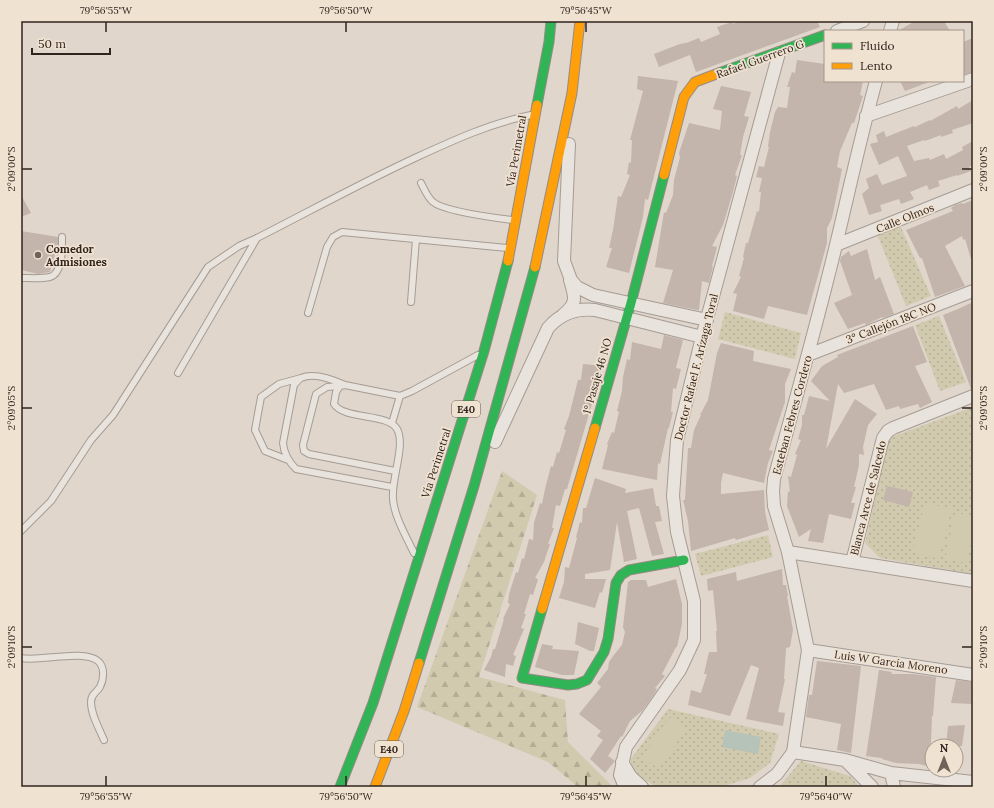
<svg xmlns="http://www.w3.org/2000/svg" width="994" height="808" font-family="Lora,serif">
<defs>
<pattern id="grass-dots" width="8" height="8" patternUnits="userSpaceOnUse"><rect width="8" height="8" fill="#d1caaf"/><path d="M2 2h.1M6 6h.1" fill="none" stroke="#b4ad96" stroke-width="1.8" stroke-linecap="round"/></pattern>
<pattern id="forest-firs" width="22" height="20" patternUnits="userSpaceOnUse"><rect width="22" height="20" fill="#d1caaf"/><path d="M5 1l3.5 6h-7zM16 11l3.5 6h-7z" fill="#b4ad96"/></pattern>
</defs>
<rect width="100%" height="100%" fill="#e0d6cb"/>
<path fill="url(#grass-dots)" d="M900 225 931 296 906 306 877 234Z
M725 312 801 333 795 359 718 339Z
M939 316 966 382 940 391 915 325Z
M973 407V574L880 558 865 543 889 438Z
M768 535 773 557 701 576 695 554Z
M668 709 779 734 770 763 750 778 721 787H656L636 774 630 760Z
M801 761 850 776 860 787H779Z"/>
<path fill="url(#forest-firs)" d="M502 471 537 495 479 677 565 700 568 742 613 787H578L548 762 417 707Z"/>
<path fill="#d1caaf" d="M925 503 952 509 939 559 912 552Z
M955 513 973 516V532L967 563 945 559Z
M669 717 686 729 659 769 642 757Z"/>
<path fill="#b6c3b8" d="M725 730 761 737 758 754 722 747Z"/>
<path fill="#c3b4ac" d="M739 21H817L820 27 696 72 690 55 659 67 654 54 680 44 686 43 699 38 701 42 720 34 717 27 732 22 733 24Z
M915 21H944L950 31H898Z
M973 38V72L963 75V42Z
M797 60 825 64V81H863L860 95 863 96 854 123H852L840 151 837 167 842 169 839 184 832 218 827 228V243L807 315 768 306 764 319 733 311 737 294 733 293 741 277 739 276 744 258 743 257 746 243H748L757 211 759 212 761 192H759L762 178 756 177 759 166 764 167 769 147H768L770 132 775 112 778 107 787 108 790 87H787L792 72 795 73Z
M638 76 678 81 648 200 645 199 643 217 629 273 606 267 612 248H609L613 230 618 196 621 197 630 175 627 174 629 162 631 163 632 140H630L643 91 637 89Z
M900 81H928L929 82 905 91Z
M721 86 751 92 744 116 749 117 743 137 740 155H742L735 175 737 176 733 192 723 225 712 246 717 247 712 266 713 267 709 283 702 281 699 310H697L663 303 673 270 655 267 664 212 666 213 673 195 674 180 680 157 679 153 689 123 720 130 722 111 713 109Z
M973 100V123L952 130 953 133 941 137V135L925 141 924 140 907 146 914 161 929 158 930 160 944 154 946 159 963 150 962 147 973 141V165L969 167 971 171 957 176V175L938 181 940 186 929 190 927 185 910 192 914 199 901 204 899 199 880 205 882 211 869 215 862 194 869 188 866 179 877 174 882 185 907 176 898 156 879 165 870 144 878 142 876 135 884 131 886 137 914 126 915 127 930 120V121L957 106 958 109Z
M21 195 31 213 21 217Z
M973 200V259H971L965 239 963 240 962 236 945 246 965 286 935 297 922 258H920L906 230 953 211 951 208 955 205 962 203 963 204Z
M21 231 58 237V243L50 272 38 274 21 270Z
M867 249 875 280 880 277 894 314 883 318 882 317 866 325 865 323 848 329 834 303 852 295 840 261 841 257 849 251 851 256Z
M973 302V389H971L943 315 958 309Z
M913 326 927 362 915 366 932 402 920 408 918 404 900 409 899 406 886 410 874 384 844 393 838 384 826 449 855 399 877 414 868 425 863 447 864 455 859 454V465L854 487H856L851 503H855L851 519 829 514 823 543 808 541 811 529 799 537 787 506 788 491 790 492 788 476 791 477 797 455 795 454 801 440 798 439 802 425V415H804L809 396 830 401 811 381 822 366 838 357 837 355Z
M664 335 683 340 676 368 681 369 676 389 673 388 671 412H673L669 428H668L660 464 658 463 657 480 602 469 608 445 607 444 612 432 614 433 619 412 617 411 622 391 623 377 627 359 630 360 632 342 661 349Z
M721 343 754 351 753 361 791 369 785 384V402L769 450 773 451 768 463 764 483 723 473 721 483V494L764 490 765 512 769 530 736 540 735 538 691 551 688 521 683 500H685L688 448H691L694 430 701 415H700L708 400 717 353Z
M583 364 603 366 567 489H565L560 506 556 505 552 528H554L548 544H550L544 562 535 578 538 579 533 595 530 594 524 614H526L521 628 524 629 513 655 516 656 513 666 506 664 505 677 484 670 491 657 493 649H495L504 619H503L510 604 508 603 509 594 516 572 518 573 522 558 524 559 529 539 533 540 534 523 540 503 542 504 545 489 551 466 553 467 557 452 559 453 566 430 564 429 569 416 578 380H581Z
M595 478 626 489 625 493 653 488 656 506H659L662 521 655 522 664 554 652 556 639 508 627 511 637 559 624 562 617 522 610 570 585 574V579H606L602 593 600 592 595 608 559 598 564 582 565 567 569 568 577 538 576 537 580 522 582 523 583 508H586Z
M887 486 913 492 909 507 883 500Z
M782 569 783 585H786L788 596H787L793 630 790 647 786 648 784 679H785L778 712 785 713 783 726 746 719 759 668 751 665 730 716 688 705 691 690 701 693 707 674H704L709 652H717L716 631H717L713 590 708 591 707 579 736 572 737 581Z
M676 579 682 604V624L677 647H676L662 674 665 676 655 688 657 689 653 696 642 711 630 721 622 737 621 736 608 756 615 761 605 773 590 759 603 740 597 736 601 731 579 714 601 687 597 683 608 669 609 662 613 656 622 645 625 632 623 627 628 582 631 580H646L648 587Z
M578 622 599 628 594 651H590L575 644Z
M542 644 553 646 552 649 579 651 574 675H562L535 667Z
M817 661 861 666 851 753 837 750 841 724 806 717 809 695H812Z
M879 670 892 672 891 674H913L936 677 933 716H932L930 767 919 764 896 763 882 759V758L866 756Z
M956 680 973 682V704L951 703Z
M965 725 962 746H946L948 726Z"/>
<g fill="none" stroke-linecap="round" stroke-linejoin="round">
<g stroke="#a59c95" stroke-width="8">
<path id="lane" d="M421 183C424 189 428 198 433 202 444 211 496 218 512 220
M21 278C30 278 41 279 50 277 63 273 62 248 62 237
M411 302 416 239
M308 313 327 247 333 237 342 232 507 248
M178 373 257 238
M345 385C334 380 314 372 301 378 299 379 296 383 294 385L283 443C284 454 288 461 296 469L392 487
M340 386 327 387 316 394 303 445 304 451 309 454 395 471
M392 423 400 396
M288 460 265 451 255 430 261 397 279 384 301 378
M21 531 51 501 91 440 113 415 208 267 239 246 257 238C310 211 363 182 417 157 454 140 491 123 531 115
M414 553C407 538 394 516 393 499 391 479 406 445 397 429 388 413 344 420 334 404L336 392 340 386 345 385 400 396 412 391 478 355
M21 658C40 662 83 649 98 661 105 667 104 679 100 687 96 693 91 694 91 702 91 715 99 728 104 740"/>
</g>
<g stroke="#a59c95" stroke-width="14">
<path id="street" d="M837 31 863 21
M890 31 893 21
M866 116 973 79
M569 144 564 261 571 280 577 287 593 295 707 320
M836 245 973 190
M563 315C578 303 575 297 570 280
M808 355 973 291
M495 442 548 328C561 313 576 308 595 310L702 337
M788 552 973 581
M852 562 883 438 888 431 893 428 973 396
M808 650 973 675
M793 752 845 760 891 773 973 782
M846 761 872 787
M622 762 631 777 642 787
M891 773 894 787
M625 787 620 775 626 747 680 670 694 640V601L677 532 673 496 677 440 702 337 779 53
M760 787 777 774 793 752 808 650 788 552 774 506 773 491 774 479C795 401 817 324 836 245 849 191 861 135 876 81"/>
</g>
<g stroke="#958b84" stroke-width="11">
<path id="fast" d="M719 73 825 35
M537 105 549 42 551 21
M595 428 631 303 664 175
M542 609 522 678 568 685 577 684 587 680 604 652 608 639 616 583 621 575 629 570 684 560
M419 663 474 486 535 267
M340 787 373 703 484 351 508 261"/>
</g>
<g stroke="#958b84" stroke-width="11">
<path id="slow" d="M664 175 684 97 695 82 719 73
M508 261 537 105
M535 267 572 93 580 21
M542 609 595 428
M375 787 404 711 419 663"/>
</g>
<use href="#lane" stroke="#e8e3dc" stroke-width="6"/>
<use href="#street" stroke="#e8e3dc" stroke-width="12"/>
<use href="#fast" stroke="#30b455" stroke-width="9"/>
<use href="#slow" stroke="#ff9f0a" stroke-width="9"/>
</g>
<path fill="none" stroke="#31241e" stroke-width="1.5" d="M106 22V32M346 22V32M586 22V32M22 169H32M962 169H972M22 408H32M962 408H972M22 647H32M962 647H972M106 776V786M346 776V786M586 776V786M826 776V786"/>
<circle fill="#6e625b" stroke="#f0e2d1" stroke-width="1.5" cx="38" cy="255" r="4"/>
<g text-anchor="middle" stroke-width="3.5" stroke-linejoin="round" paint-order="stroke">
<g fill="#f0e2d1" stroke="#6a5d54" stroke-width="1">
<rect x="452" y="401" width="28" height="16" rx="3"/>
<rect x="375" y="741" width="28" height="16" rx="3"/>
</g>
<g font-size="10" font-weight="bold" fill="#31241e">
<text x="466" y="413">E40</text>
<text x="389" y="753">E40</text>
</g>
<g font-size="11" fill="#31241e" stroke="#f0e2d1">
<text transform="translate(760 59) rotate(-20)" y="4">Rafael Guerrero G</text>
<text transform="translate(516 151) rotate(-80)" y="4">Vía Perimetral</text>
<text transform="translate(905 218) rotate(-22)" y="4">Calle Olmos</text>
<text transform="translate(891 323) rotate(-21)" y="4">3° Callejón 18C NO</text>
<text transform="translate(696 367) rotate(-76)" y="4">Doctor Rafael F. Arízaga Toral</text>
<text transform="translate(597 376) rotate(-74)" y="4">1° Pasaje 46 NO</text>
<text transform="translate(792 415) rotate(-75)" y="4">Esteban Febres Cordero</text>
<text transform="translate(436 463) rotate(-72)" y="4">Vía Perimetral</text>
<text transform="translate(868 498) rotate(-76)" y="4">Blanca Arce de Salcedo</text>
<text transform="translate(891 662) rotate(8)" y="4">Luis W García Moreno</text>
</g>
<g font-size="11" font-weight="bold" fill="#31241e" stroke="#f0e2d1" text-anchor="start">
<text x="46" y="253">Comedor<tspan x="46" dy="13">Admisiones</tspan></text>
</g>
</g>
<rect width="994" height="808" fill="none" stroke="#f0e2d1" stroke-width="44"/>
<rect x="824" y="30" width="140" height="52" fill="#f0e2d1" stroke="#a49689"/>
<rect x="832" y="43" width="20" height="6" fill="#30b455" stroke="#a49689"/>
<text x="860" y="50" font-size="12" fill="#31241e">Fluido</text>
<rect x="832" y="63" width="20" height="6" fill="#ff9f0a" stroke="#a49689"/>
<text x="860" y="70" font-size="12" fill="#31241e">Lento</text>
<g transform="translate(944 758)"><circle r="19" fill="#f0e2d1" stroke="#a49689"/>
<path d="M0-3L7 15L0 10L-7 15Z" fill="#6e625b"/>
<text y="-6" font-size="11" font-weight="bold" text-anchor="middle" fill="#31241e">N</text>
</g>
<path d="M32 48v6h78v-6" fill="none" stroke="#31241e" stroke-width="2"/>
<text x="38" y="48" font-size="12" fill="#31241e" stroke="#f0e2d1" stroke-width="3" paint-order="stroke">50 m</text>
<rect x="22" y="22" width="950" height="764" fill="none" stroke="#31241e" stroke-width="1.5"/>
<g font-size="10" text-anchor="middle" fill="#31241e">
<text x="106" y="14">79°56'55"W</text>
<text x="346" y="14">79°56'50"W</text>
<text x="586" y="14">79°56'45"W</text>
<text transform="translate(11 169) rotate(-90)" y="4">2°09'00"S</text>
<text transform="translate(983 169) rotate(-90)" y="4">2°09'00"S</text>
<text transform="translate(11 408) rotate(-90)" y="4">2°09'05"S</text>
<text transform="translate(983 408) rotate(-90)" y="4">2°09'05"S</text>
<text transform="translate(11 647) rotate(-90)" y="4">2°09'10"S</text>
<text transform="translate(983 647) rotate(-90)" y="4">2°09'10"S</text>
<text x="106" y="800">79°56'55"W</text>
<text x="346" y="800">79°56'50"W</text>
<text x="586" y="800">79°56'45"W</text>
<text x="826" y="800">79°56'40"W</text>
</g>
</svg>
